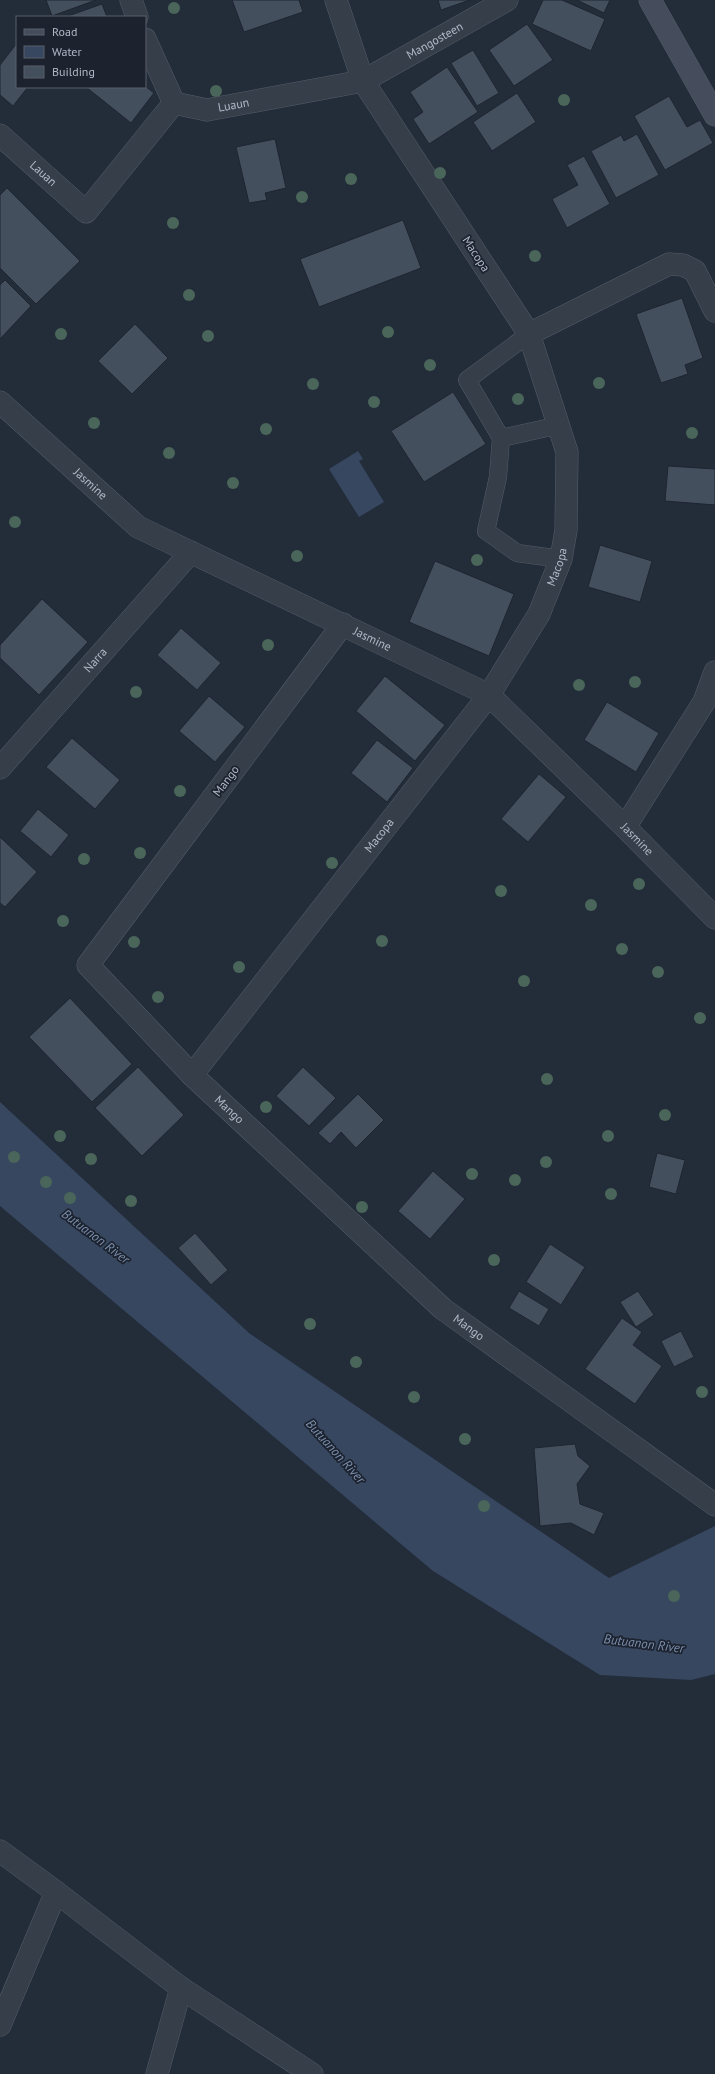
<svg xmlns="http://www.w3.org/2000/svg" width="715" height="2074" font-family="'PT Sans',sans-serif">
<rect width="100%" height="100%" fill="#232c39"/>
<path fill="#374760" d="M358 451 363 459 359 461 384 502 359 517 329 469Z
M0 1102 249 1333 609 1578 715 1526V1674L691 1680 600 1675 433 1571 0 1206Z"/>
<path fill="#444f5e" stroke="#1e2531" d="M46 0H96L52 16Z
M232 0H299L303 12 244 32Z
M438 0H470L441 10Z
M543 0H562L605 19 591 51 532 24Z
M577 0H610L604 13Z
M102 4 107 17H68V16Z
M527 24 553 60 514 86 489 50Z
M17 43V87H28L13 106 0 95V65Z
M473 50 499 93 477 106 451 63Z
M447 67 478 112 429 144 413 119 423 112 410 92Z
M145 86 154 93 131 123 86 87Z
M517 93 536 122 492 151 473 122Z
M669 96 687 127 700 120 713 143 665 170 634 116Z
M637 134 659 175 616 198 591 151 621 135 624 141Z
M275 139 286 188 265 193 267 200 249 203 236 147Z
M584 156 610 204 567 228 552 199 578 185 567 165Z
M7 188 80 261 36 304 0 268V195Z
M403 220 421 268 319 307 300 259Z
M5 280 31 306 0 339V285Z
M682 298 703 358 685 365 688 374 661 383 636 314Z
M135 324 168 358 132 394 98 361Z
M453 392 486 444 424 482 391 431Z
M668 466 715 469V505L665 501Z
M600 545 652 561 640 602 588 587Z
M435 561 514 594 489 656 409 622Z
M42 599 88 642 39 695 0 658V645Z
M181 628 221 663 197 690 157 655Z
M385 676 445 725 415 761 356 711Z
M209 696 245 727 215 762 179 731Z
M607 702 659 733 636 772 584 740Z
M72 738 120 780 95 809 46 767Z
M377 740 413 768 387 802 351 773Z
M539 774 566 797 528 842 501 819Z
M38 809 69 835 51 857 20 831Z
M0 837 37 872 5 907 0 903Z
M70 998 132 1064 92 1102 29 1037Z
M138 1067 184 1115 142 1156 95 1108Z
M303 1067 336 1098 309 1126 276 1096Z
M358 1094 384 1120 356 1148 341 1132 330 1144 318 1133Z
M657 1153 685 1160 676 1194 649 1187Z
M433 1171 465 1199 430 1239 398 1211Z
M195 1233 228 1270 211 1285 178 1248Z
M550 1244 585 1267 561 1305 526 1282Z
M519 1291 549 1309 539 1326 509 1308Z
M638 1291 654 1315 636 1327 620 1302Z
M622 1318 642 1332 633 1345 662 1366 635 1404 585 1369Z
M681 1331 694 1357 674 1367 661 1341Z
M575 1444 578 1456 590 1466 577 1484 580 1504 604 1513 594 1535 571 1523 540 1526 534 1448Z"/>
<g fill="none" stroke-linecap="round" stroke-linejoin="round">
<g stroke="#545c68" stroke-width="18">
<path id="lane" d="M529 334 467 380 501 438 498 477 486 531 517 553 561 559
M501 438 560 425"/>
</g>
<g stroke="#545c68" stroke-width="23">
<g id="street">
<path d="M131 0 137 17"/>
<path id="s1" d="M145 39 174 103 207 110 363 81 507 0"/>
<path id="s2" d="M0 135 86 212 174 103"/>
<path d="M529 334 669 264 683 265 695 271 715 311"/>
<path id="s3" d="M0 402 138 527 489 695 625 827 715 918"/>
<path id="s4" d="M343 624 88 965 192 1075 443 1309 715 1505"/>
<path id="s5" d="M0 768 191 552"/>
<path d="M625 827 704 702 715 672"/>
<path id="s6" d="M192 1075 489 695 539 614 561 559 566 530 567 452 529 334 363 81 336 0"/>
<path d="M0 1851 56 1892 181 1988 312 2074"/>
<path d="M0 2025 56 1892"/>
<path d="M157 2074 181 1988"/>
</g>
</g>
<g stroke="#545c68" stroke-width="23">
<path id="secondary" d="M650 0 715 115"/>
</g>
<use href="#lane" stroke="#363e4a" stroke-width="17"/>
<use href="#street" stroke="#363e4a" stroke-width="22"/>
<use href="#secondary" stroke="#454d5d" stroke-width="22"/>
</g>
<g fill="#4a665a">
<circle cx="174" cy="8" r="6"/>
<circle cx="216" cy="91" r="6"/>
<circle cx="564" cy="100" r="6"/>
<circle cx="440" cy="173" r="6"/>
<circle cx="351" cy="179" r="6"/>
<circle cx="302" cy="197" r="6"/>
<circle cx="173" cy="223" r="6"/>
<circle cx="535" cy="256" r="6"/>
<circle cx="189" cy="295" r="6"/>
<circle cx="388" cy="332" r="6"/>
<circle cx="61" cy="334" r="6"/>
<circle cx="208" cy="336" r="6"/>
<circle cx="430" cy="365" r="6"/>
<circle cx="599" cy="383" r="6"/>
<circle cx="313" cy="384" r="6"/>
<circle cx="518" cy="399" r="6"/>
<circle cx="374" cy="402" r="6"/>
<circle cx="94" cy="423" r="6"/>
<circle cx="266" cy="429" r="6"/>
<circle cx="692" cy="433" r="6"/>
<circle cx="169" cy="453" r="6"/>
<circle cx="233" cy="483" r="6"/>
<circle cx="15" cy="522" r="6"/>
<circle cx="297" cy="556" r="6"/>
<circle cx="477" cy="560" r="6"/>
<circle cx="268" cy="645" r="6"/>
<circle cx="635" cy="682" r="6"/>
<circle cx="579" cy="685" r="6"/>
<circle cx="136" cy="692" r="6"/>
<circle cx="180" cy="791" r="6"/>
<circle cx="140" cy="853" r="6"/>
<circle cx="84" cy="859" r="6"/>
<circle cx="332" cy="863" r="6"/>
<circle cx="639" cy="884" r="6"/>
<circle cx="501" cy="891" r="6"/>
<circle cx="591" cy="905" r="6"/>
<circle cx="63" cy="921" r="6"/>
<circle cx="382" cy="941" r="6"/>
<circle cx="134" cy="942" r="6"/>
<circle cx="622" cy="949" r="6"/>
<circle cx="239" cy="967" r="6"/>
<circle cx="658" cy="972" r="6"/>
<circle cx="524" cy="981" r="6"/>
<circle cx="158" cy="997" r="6"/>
<circle cx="700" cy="1018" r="6"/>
<circle cx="547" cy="1079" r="6"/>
<circle cx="266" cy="1107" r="6"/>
<circle cx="665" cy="1115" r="6"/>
<circle cx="60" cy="1136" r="6"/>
<circle cx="608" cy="1136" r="6"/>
<circle cx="14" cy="1157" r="6"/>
<circle cx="91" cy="1159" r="6"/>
<circle cx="546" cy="1162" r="6"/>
<circle cx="472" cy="1174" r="6"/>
<circle cx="515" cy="1180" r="6"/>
<circle cx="46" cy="1182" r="6"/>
<circle cx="611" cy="1194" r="6"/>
<circle cx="70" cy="1198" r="6"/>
<circle cx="131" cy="1201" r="6"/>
<circle cx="362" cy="1207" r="6"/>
<circle cx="494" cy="1260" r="6"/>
<circle cx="310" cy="1324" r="6"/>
<circle cx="356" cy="1362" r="6"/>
<circle cx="702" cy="1392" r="6"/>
<circle cx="414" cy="1397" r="6"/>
<circle cx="465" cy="1439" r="6"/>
<circle cx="484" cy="1506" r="6"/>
<circle cx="674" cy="1596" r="6"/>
</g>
<g text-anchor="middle" stroke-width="3.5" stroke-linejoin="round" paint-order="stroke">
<g font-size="12" fill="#b1b9c6" stroke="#1c232f">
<text dy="4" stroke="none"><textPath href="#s1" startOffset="345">Mangosteen</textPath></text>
<text dy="4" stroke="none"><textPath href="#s1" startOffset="131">Luaun</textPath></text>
<text dy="4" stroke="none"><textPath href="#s2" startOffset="58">Lauan</textPath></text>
<text transform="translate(476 254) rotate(57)" y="4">Macopa</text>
<text dy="4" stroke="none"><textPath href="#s3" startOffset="122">Jasmine</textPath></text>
<text dy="4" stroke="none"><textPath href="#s6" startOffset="628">Macopa</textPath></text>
<text dy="4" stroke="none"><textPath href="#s3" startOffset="446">Jasmine</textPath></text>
<text dy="4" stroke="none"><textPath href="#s5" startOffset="144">Narra</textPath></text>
<text transform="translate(226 781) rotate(-53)" y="4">Mango</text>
<text dy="4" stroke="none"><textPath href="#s6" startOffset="304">Macopa</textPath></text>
<text dy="4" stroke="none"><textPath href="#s3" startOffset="782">Jasmine</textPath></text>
<text dy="4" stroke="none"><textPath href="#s4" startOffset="628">Mango</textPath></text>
<text dy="4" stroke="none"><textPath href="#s4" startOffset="952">Mango</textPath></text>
</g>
<g font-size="13" font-style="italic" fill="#7b8ead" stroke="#1c232f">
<text transform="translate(96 1236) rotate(37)" y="5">Butuanon River</text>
<text transform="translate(336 1451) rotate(48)" y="5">Butuanon River</text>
<text transform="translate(644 1643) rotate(7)" y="5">Butuanon River</text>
</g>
</g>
<rect x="16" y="16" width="130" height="72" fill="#1c232f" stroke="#585f6b"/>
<rect x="24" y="29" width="20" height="6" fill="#454d5d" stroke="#585f6b"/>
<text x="52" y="36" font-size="12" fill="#b1b9c6">Road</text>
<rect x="24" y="46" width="20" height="12" fill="#374760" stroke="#585f6b"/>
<text x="52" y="56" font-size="12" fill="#b1b9c6">Water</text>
<rect x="24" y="66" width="20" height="12" fill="#444f5e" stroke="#585f6b"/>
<text x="52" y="76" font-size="12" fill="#b1b9c6">Building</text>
</svg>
